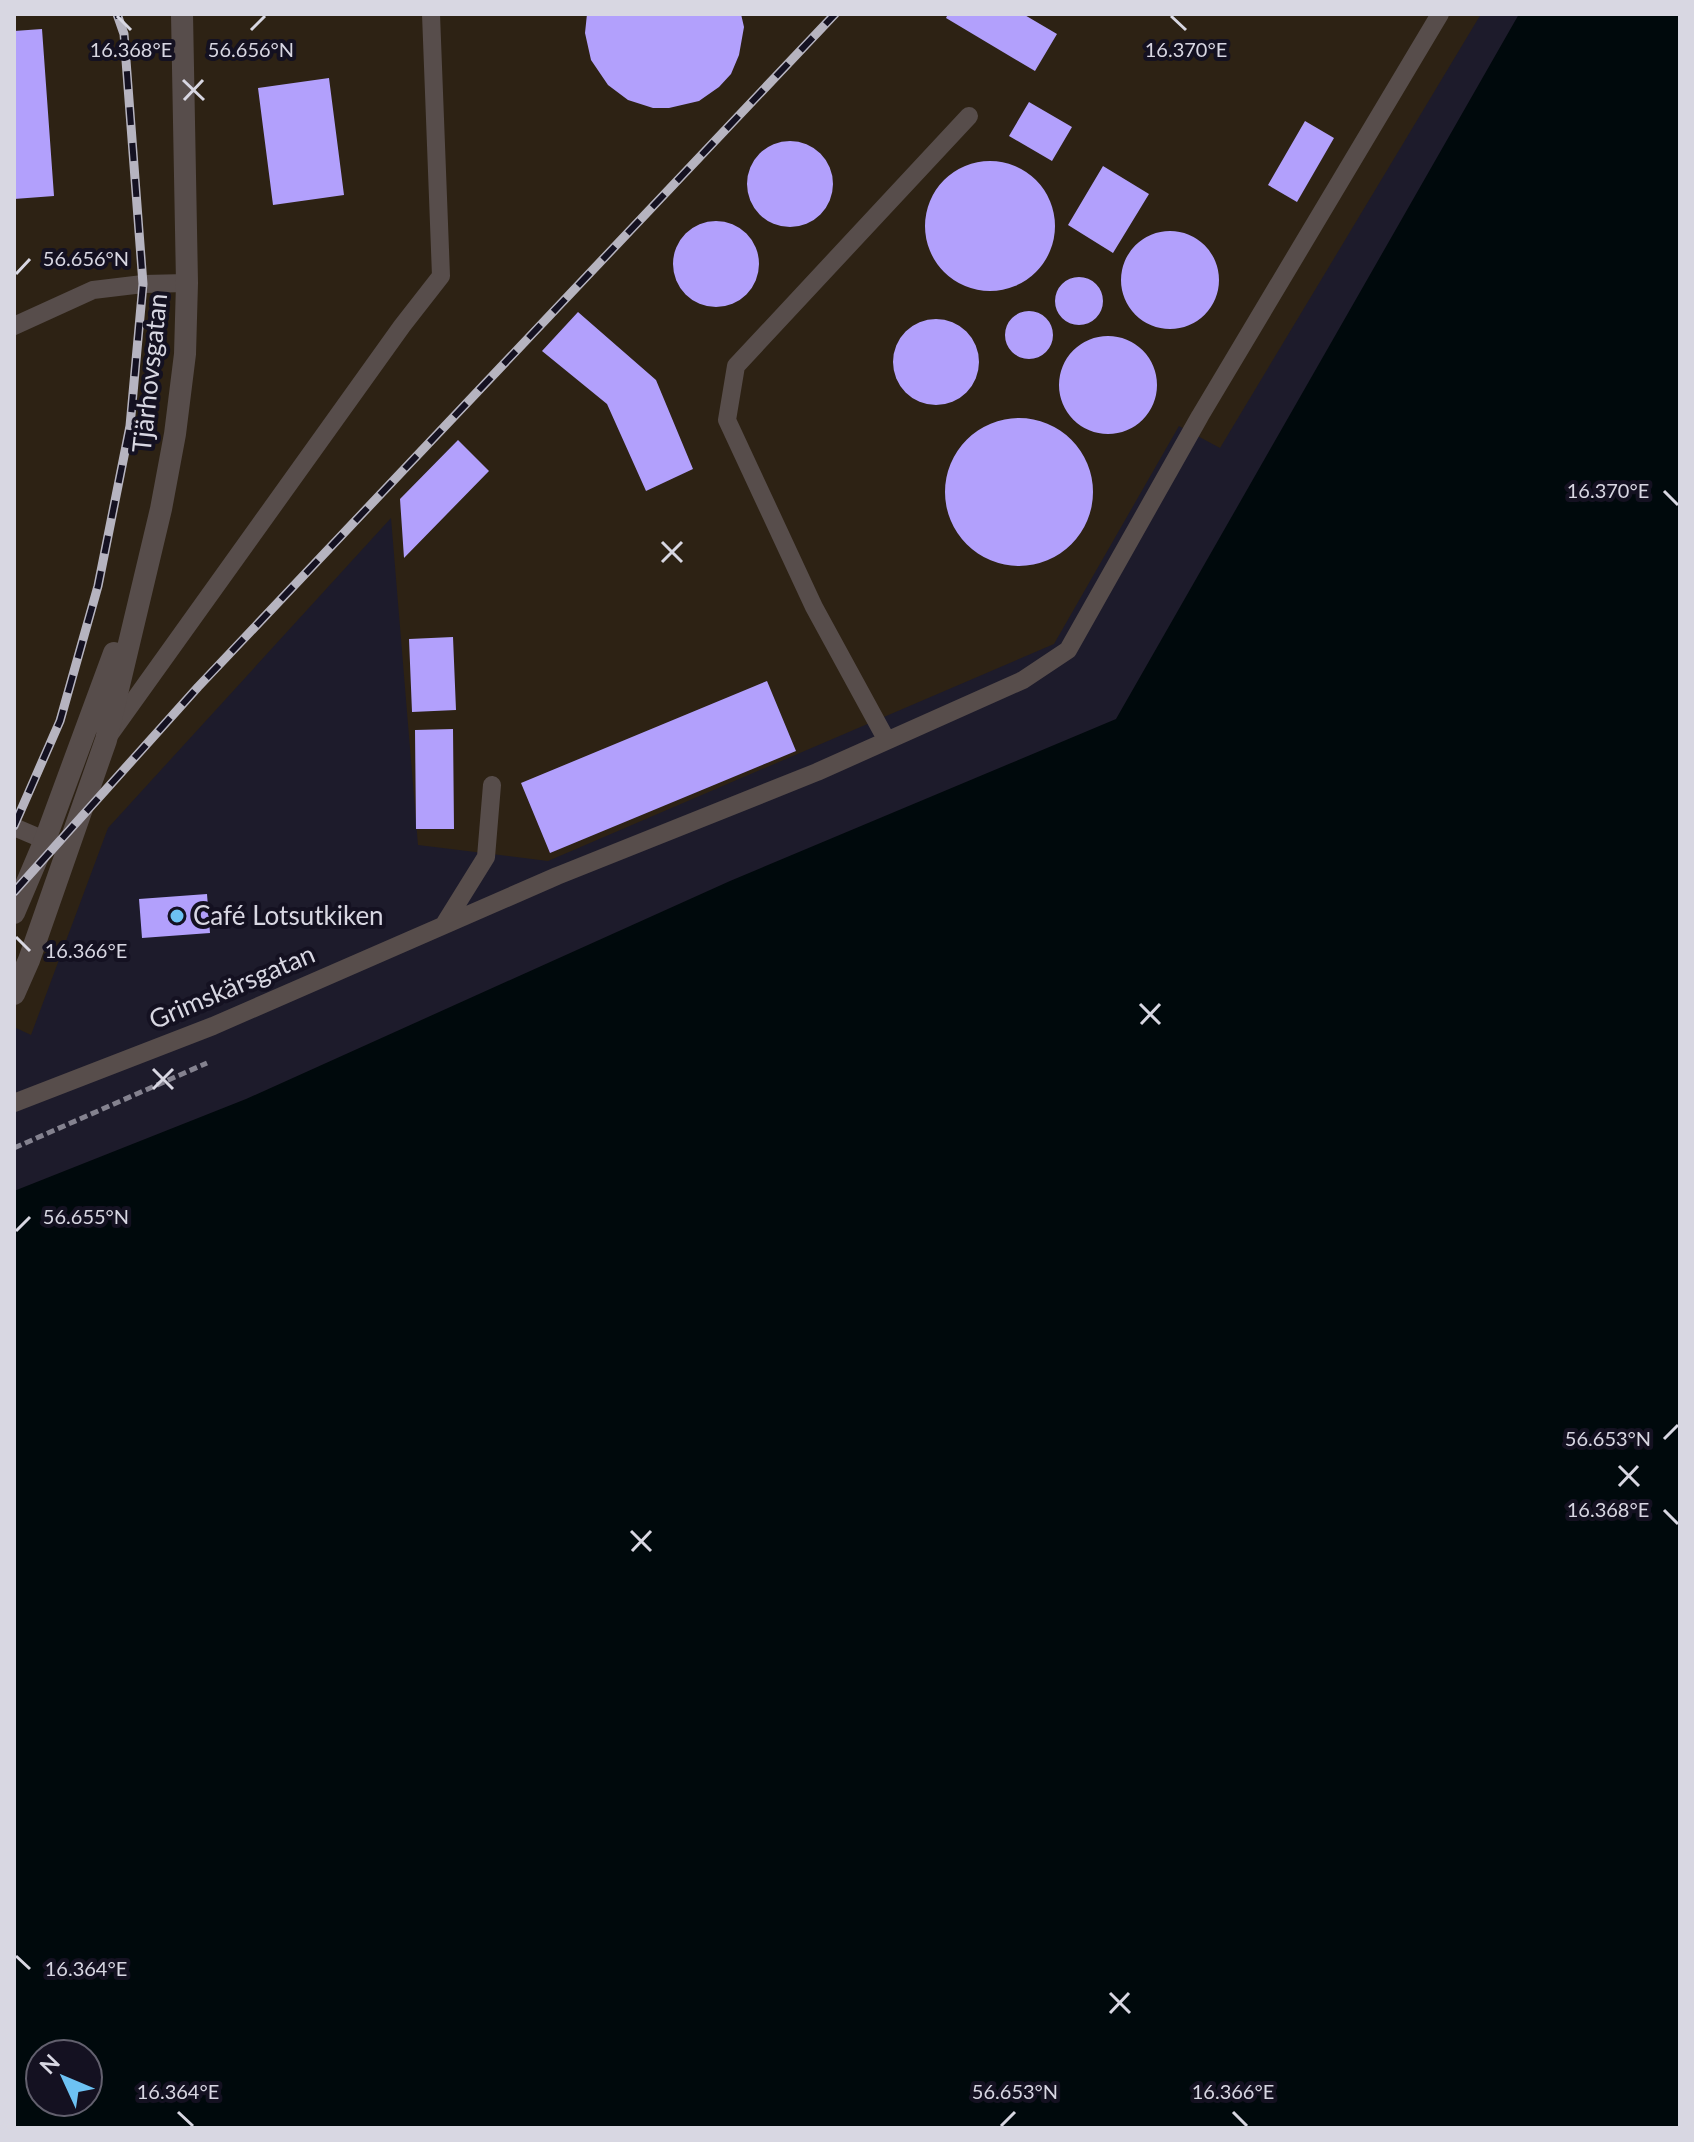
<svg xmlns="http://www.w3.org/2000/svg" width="1694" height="2142" font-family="Lato,sans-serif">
<rect width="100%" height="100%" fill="#1d1b2b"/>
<path fill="#2d2214" d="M14 14H1481L1220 448 1179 426 1054 644 548 861 418 845 391 518 108 828 31 1035 14 1027Z"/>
<path fill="#00090c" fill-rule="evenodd" d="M1519 14H1680V2128H14V1191L246 1099 730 881 1116 719ZM40 2054H88V2102H40Z"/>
<path fill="#b2a0fc" d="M587 14H741L744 27 739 55 731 74 719 87 699 101 669 108H653L628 100 608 85 591 60 585 33Z
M948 14H1023L1057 34 1035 71 946 18Z
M42 29 54 196 14 199V31Z
M329 78 344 195 273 205 258 88Z
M1029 102 1072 127 1052 161 1009 136Z
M1305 121 1334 138 1297 202 1268 185Z
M747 184a43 43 0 1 1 86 0a43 43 0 1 1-86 0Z
M925 226a65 65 0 1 1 130 0a65 65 0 1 1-130 0Z
M1103 166 1149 194 1113 253 1068 225Z
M673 264a43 43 0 1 1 86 0a43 43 0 1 1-86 0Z
M1121 280a49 49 0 1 1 98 0a49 49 0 1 1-98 0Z
M1055 301a24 24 0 1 1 48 0a24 24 0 1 1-48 0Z
M1005 335a24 24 0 1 1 48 0a24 24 0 1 1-48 0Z
M578 312 656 380 693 469 646 491 607 404 542 351Z
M893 362a43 43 0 1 1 86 0a43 43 0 1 1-86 0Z
M1059 385a49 49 0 1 1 98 0a49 49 0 1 1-98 0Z
M945 492a74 74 0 1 1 148 0a74 74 0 1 1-148 0Z
M458 440 489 471 404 558 400 499Z
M453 637 456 710 412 712 409 639Z
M767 681 796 751 550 853 521 783Z
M453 729 454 829H416L415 730Z
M207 894 210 933 142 938 139 899Z"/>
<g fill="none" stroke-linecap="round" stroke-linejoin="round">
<path stroke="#84828f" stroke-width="5" stroke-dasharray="8 4" stroke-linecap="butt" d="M14 1148 207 1063"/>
<path stroke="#574d4b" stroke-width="18" d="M14 326 93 290 143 284 187 283
M110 734 402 326 441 276 431 14
M886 739 814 607 727 420 736 366 969 116
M14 827 68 850
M445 923 486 857 492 785
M14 1103 213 1026 557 876 817 772 1023 680 1068 650 1200 416 1440 14"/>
<path stroke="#574d4b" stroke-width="22" d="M14 913 45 840 114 653
M14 994 29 960 106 740 161 509 175 434 185 354 187 283 182 14"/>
<g stroke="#b6b4c0" stroke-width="9">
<path id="rail" d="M14 826 60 721 98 586 130 426 143 284 124 34 117 14
M14 892 198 687 835 14"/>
</g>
<use href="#rail" stroke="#141121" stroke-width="6" stroke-dasharray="18" stroke-linecap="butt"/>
</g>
<path fill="none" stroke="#d8d7e2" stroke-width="3" d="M117 16 131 30M1171 16 1186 30M251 30 265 16M183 80 204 100M184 100 203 80M16 274 30 259M1664 491 1678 505M662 542 682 562M662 562 682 542M16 937 30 951M1140 1004 1160 1024M1141 1024 1160 1004M153 1069 173 1089M153 1089 173 1069M16 1231 30 1217M1664 1439 1678 1425M1619 1466 1639 1486M1619 1486 1638 1466M1664 1510 1678 1524M631 1531 651 1551M632 1551 651 1531M16 1956 30 1969M1110 1993 1130 2013M1110 2013 1129 1993M178 2112 193 2126M1233 2112 1247 2126M1001 2126 1015 2112"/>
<circle fill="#6dc2f3" stroke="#141121" stroke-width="3" cx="177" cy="916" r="8"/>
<g text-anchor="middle" stroke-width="8" stroke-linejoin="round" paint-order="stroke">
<g font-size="26" fill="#d8d7e2" stroke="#141121">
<text transform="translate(150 373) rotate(-84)" y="9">Tjärhovsgatan</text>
<text transform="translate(232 987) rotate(-23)" y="9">Grimskärsgatan</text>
</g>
<g font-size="26" fill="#d8d7e2" stroke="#141121" text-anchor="start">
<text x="193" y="925">Café Lotsutkiken</text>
</g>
</g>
<g font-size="20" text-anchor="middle" fill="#d8d7e2" stroke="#141121" stroke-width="8" stroke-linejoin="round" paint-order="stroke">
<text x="131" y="57">16.368°E</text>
<text x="1186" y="57">16.370°E</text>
<text x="251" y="57">56.656°N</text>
<text x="86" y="266">56.656°N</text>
<text x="1608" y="498">16.370°E</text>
<text x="86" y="958">16.366°E</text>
<text x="86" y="1224">56.655°N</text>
<text x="1608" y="1446">56.653°N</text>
<text x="1608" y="1517">16.368°E</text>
<text x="86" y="1976">16.364°E</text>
<text x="1015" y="2099">56.653°N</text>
<text x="178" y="2099">16.364°E</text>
<text x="1233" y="2099">16.366°E</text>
</g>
<rect width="1694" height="2142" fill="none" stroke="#d8d7e2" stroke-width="32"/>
<g transform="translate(64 2078) rotate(314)"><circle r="38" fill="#141121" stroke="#62606e" stroke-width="2"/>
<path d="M0-6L14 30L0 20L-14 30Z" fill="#6dc2f3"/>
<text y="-12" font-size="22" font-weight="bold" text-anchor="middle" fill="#d8d7e2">N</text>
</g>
</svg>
